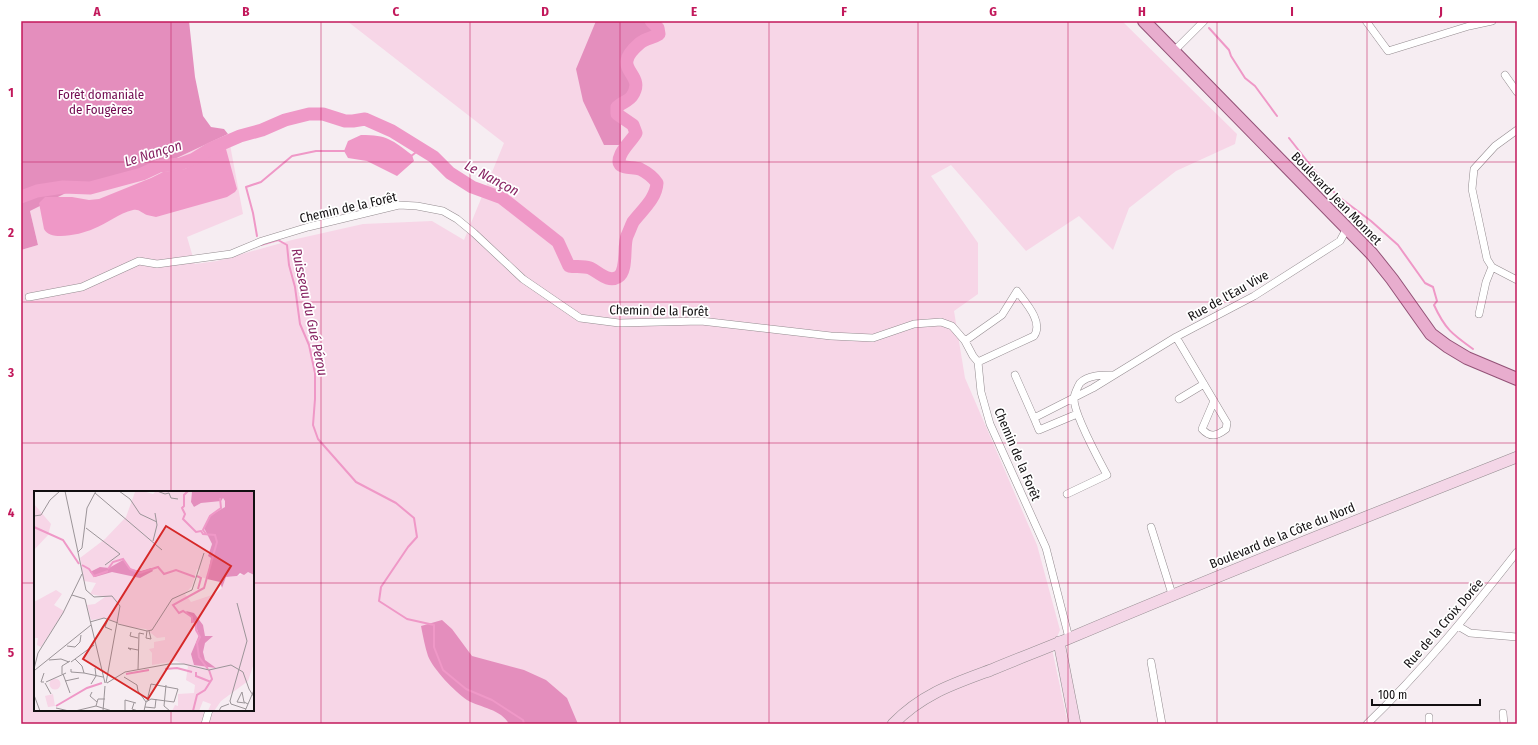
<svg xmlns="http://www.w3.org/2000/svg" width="1538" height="745" font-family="'Fira Sans Condensed',sans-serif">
<rect width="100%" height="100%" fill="#f6edf2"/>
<path fill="#f7d6e7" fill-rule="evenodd" d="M347 21H1122L1237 134 1235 144 1176 171 1129 208 1113 250 1079 216 1026 251 951 165 931 176 978 243V294L954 311 965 378 1037 545 1060 630 1052 649 1068 724H21V250L38 245 30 211 70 191 149 171 228 134 243 214 187 237 195 264 217 261 292 240 363 224 432 221 464 240 504 143ZM35 492H253V710H35Z"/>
<path fill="#e48ebd" d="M21 21H189L195 77 203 116 211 127 224 129 228 134 149 171 70 191 30 211 38 245 21 250Z
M596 21H655V33L637 48 630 61 639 82 634 96 621 109V145H604L583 101 576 69Z
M442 620 452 629 472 656 524 670 546 680 567 698 578 724H509C501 709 481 708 467 700 455 692 433 669 428 656 425 647 423 636 421 626Z"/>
<path fill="#ef98c7" d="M361 135C388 135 392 140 412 155L414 161 397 176 367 161 348 158 344 151 348 141Z
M226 149 237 189 235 192 227 197 156 217C153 216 150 216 147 215 141 213 140 209 133 210 119 213 107 224 93 229 82 234 50 242 44 229L39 203 45 197H72L89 200 99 199 151 178 163 172 185 169 220 150Z"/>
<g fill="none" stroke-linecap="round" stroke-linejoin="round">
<path stroke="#ef98c7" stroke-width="2" d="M1209 28 1229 50 1231 56 1245 78 1255 86 1277 116
M1289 138 1322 180 1339 197 1371 221 1398 245 1425 283 1433 287 1437 301 1434 305C1445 329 1452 334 1473 349
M410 157 420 149
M257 236 253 213 246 187 261 182 292 156 316 151H346
M261 245 278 240 287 245 289 265 295 287 300 324 309 345 315 373V399L313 425 318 439 356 482 396 503 414 518 417 537 408 547 381 587 379 601 407 619 434 625V647L443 670 466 689 492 700 523 720 524 724"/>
<path stroke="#ef98c7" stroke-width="13" d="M21 197 37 191 63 187 90 188 142 174 159 166 180 164 194 159 210 149 240 136 262 130 285 120 309 114H323L345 121H353L365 119 392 131 434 157 450 173 472 187 502 198 511 205 558 242 569 266C576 267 583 266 590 268 599 272 608 283 618 277 628 271 623 246 627 236 629 232 631 226 633 222 642 210 656 199 657 183 653 177 646 172 640 169 631 166 613 171 621 154 625 146 632 140 636 133L633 125 617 114V107C622 102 629 101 632 96 648 72 607 71 640 43 646 38 653 38 659 34L658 28 651 21"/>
<g stroke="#948c90" stroke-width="8">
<path id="street" d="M1366 21 1388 51 1469 26 1492 21
M1173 52 1204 21
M1505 75 1517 92
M1492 267 1517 280
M29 297 82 287 139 261 157 264 231 254 262 241 308 227 399 205 417 206 443 211 457 219 474 233 523 279 580 318 619 323 701 321 831 336 873 338 914 324 941 322 952 326 965 341 973 356 978 362 981 392 990 424 1046 548 1069 638
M1479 314 1486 282 1492 267 1487 259 1472 189 1474 169 1495 146 1517 130
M1176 337 1227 423 1226 429C1217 436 1210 438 1202 429L1214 401
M965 341 1002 315 1017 291C1025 302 1044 322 1034 336L978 362
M1015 375 1034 418 1093 388 1176 337 1254 296 1340 241 1347 228
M1179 399 1204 384
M1034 418 1039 430 1077 414
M1067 494 1107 475C1099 460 1073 413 1074 398 1074 395 1078 386 1080 383 1088 375 1102 375 1112 375
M1151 527 1172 594
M1458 626 1470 633 1517 637
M1151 662 1162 724
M1503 713 1504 724
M205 724 209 710
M1367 724C1422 671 1470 612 1517 552
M1429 724V717"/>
</g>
<g stroke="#948c90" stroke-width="12">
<path id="secondary" d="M1059 642 1075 724
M893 724C922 694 953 684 991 670 1017 659 1044 649 1070 638 1218 575 1368 516 1517 457"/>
</g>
<g stroke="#935277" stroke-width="14">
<path id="primary" d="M1144 21 1372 254 1392 279 1431 334 1447 346 1467 358 1517 379"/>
</g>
<use href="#street" stroke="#fff" stroke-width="7"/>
<use href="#secondary" stroke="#f4d6e7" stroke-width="11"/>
<use href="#primary" stroke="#e8adce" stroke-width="12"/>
</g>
<path fill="none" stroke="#c2185b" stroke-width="1" stroke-opacity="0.55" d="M171 21V492M321 21V724M470 21V724M620 21V724M769 21V724M918 21V724M1068 21V724M1217 21V724M1367 21V724M21 162H1517M21 302H1517M21 443H1517M21 583H35M253 583H1517M171 710V724"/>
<g text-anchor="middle" stroke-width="3.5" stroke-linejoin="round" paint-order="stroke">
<g font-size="13" fill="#720b50" stroke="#fff">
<text x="101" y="99">Forêt domaniale<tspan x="101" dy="15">de Fougères</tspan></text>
</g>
<g font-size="13" fill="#120f11" stroke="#fff">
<text transform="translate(1337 198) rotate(46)" y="5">Boulevard Jean Monnet</text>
<text transform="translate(348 207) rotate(-13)" y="5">Chemin de la Forêt</text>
<text transform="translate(1228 295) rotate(-29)" y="5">Rue de l'Eau Vive</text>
<text transform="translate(659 310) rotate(1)" y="5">Chemin de la Forêt</text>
<text transform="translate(1018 454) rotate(67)" y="5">Chemin de la Forêt</text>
<text transform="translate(1282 535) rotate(-22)" y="5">Boulevard de la Côte du Nord</text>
<text transform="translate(1443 623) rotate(-49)" y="5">Rue de la Croix Dorée</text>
</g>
<g font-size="14" font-style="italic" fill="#882563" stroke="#fff">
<text transform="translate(153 153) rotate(-17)" y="5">Le Nançon</text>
<text transform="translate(492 178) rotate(28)" y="5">Le Nançon</text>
<text transform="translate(310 312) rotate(78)" y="5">Ruisseau du Gué Pérou</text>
</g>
</g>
<g transform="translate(34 491)">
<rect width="220" height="220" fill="#f6edf2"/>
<path d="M109 0 119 3 122 0H158L157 11 160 16 167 12 189 7 191 10V16L175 26 173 30 171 39 178 53 174 65 177 67V71L173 88 165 85 166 79 163 78 158 95 151 103 157 111 181 103 188 97 192 86 203 85 214 81 220 84V172L214 190 187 210 180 220H174L177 213 169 210 165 220H138L141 214 144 215V203L160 202 161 194 152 189 154 175 142 170 118 174V162L115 158 120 157V151L131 149V146L123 147 112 138 94 136 72 127 57 129 53 114 61 113 71 106 56 103 62 92 50 90 46 67 71 48 92 26 101 1ZM0 13 17 33 14 44 0 59ZM22 99 28 103 20 114 30 120 7 156 3 154 4 147H0V111ZM15.5 193a5.5 5.5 0 1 1 11 0a5.5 5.5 0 1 1-11 0ZM19 203 21 215 14 216 11 205Z" fill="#f7d6e7"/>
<path d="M158 0H220V84L214 81 210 84 206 82 203 85 192 86 188 97 186 91 173 88 177 67 174 65 178 53 170 37 177 24 191 16V10L189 7 187 10 167 12 160 16 157 11ZM89 69 97 78 107 80 117 77 119 80 106 87 78 81 61 86 56 81 66 76 75 77ZM152 120 160 122 169 134 171 145H179L171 152 169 161 171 169 182 177 160 174 157 163 165 144 161 132Z" fill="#e48ebd"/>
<path fill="none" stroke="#ef98c7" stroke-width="2" d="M154 0 150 4V15L148 17 151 23 149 28 162 41 167 40 169 43 181 44 183 51 170 97 139 114 145 122 149 120 158 126V131L162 130V139L166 146 163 152 165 166 174 178M0 36 29 49 45 73M172 43 169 39 176 25 187 17 186 7M48 74 55 78 60 85 74 80M74 78 79 71 89 68 96 78 106 82 124 76 130 83 142 79 161 86M163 85 167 87 164 98M131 178 143 177 158 181M162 181V185L177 191M92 183 115 179M22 215 53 197 68 192M159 220 163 204 171 199 178 188 175 179"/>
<path fill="none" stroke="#9b9498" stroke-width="1" d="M31 0 52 99 60 106 78 105 86 115 72 192M85 0 96 8 106 23 123 31M123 0 131 3 135 2 137 7 144 8M61 2 128 59M0 25 7 24 16 9 26 0M52 37 86 63 71 74M119 50 123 34 121 22M44 61 48 57 53 17 62 0M38 104 51 108 71 192M203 112 213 150 196 210 197 213 212 218M74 128 71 136 78 139M56 131 70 127 84 132M84 133 113 140 118 139 138 108 158 99 170 62M113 140 112 147 117 148 115 140M97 141 96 145 104 147M33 155 41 156 46 151 47 144M97 159 94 157 104 159M41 168 48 175 50 182 69 186M15 169 27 168 35 171M37 171 60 154M0 178 4 162 29 122 48 83M37 178V181L50 182M1 179 57 134M104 179 105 142 110 143M10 182 7 191H10M28 183V175L36 170M29 183 36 202M90 186 103 194 104 200 112 211M31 190 45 187M12 191 32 182M11 192 17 203M73 192 91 181 135 173H150L175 179 197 174 209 181 215 198 220 206M57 193 62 185 61 177M132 194 130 215 136 220M58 201 56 205 63 211M0 204 6 220M71 208H64L62 215 78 220M100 212 98 218 104 220M211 212 203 211 208 201 210 211 214 213M111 216 121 217 122 208M22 217 35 220M41 220 62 215M69 220 71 195M91 220V209L102 212M110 220 112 211 117 208 140 211 144 198 117 193 113 210M185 220 187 216 195 213M211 220 220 199"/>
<path fill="#d62828" fill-opacity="0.15" stroke="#d62828" stroke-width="2" d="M132 35 197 75 114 208 49 168Z"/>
<rect width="220" height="220" fill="none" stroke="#120f11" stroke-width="2"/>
</g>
<rect width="1538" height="745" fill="none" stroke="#ffffff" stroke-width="44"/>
<path d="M1372 699v6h108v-6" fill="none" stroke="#120f11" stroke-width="2"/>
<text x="1378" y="699" font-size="12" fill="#120f11" stroke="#ffffff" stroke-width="3" paint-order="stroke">100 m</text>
<rect x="22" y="22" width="1494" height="701" fill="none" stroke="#c2185b" stroke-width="1.5"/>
<g font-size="13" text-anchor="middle" font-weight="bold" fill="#c2185b">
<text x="97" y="16">A</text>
<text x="246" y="16">B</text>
<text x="396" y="16">C</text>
<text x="545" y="16">D</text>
<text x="694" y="16">E</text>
<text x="844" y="16">F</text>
<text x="993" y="16">G</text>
<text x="1142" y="16">H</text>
<text x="1292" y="16">I</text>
<text x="1441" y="16">J</text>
<text x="11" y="97">1</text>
<text x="11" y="237">2</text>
<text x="11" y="377">3</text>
<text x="11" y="517">4</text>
<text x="11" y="657">5</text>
</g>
</svg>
